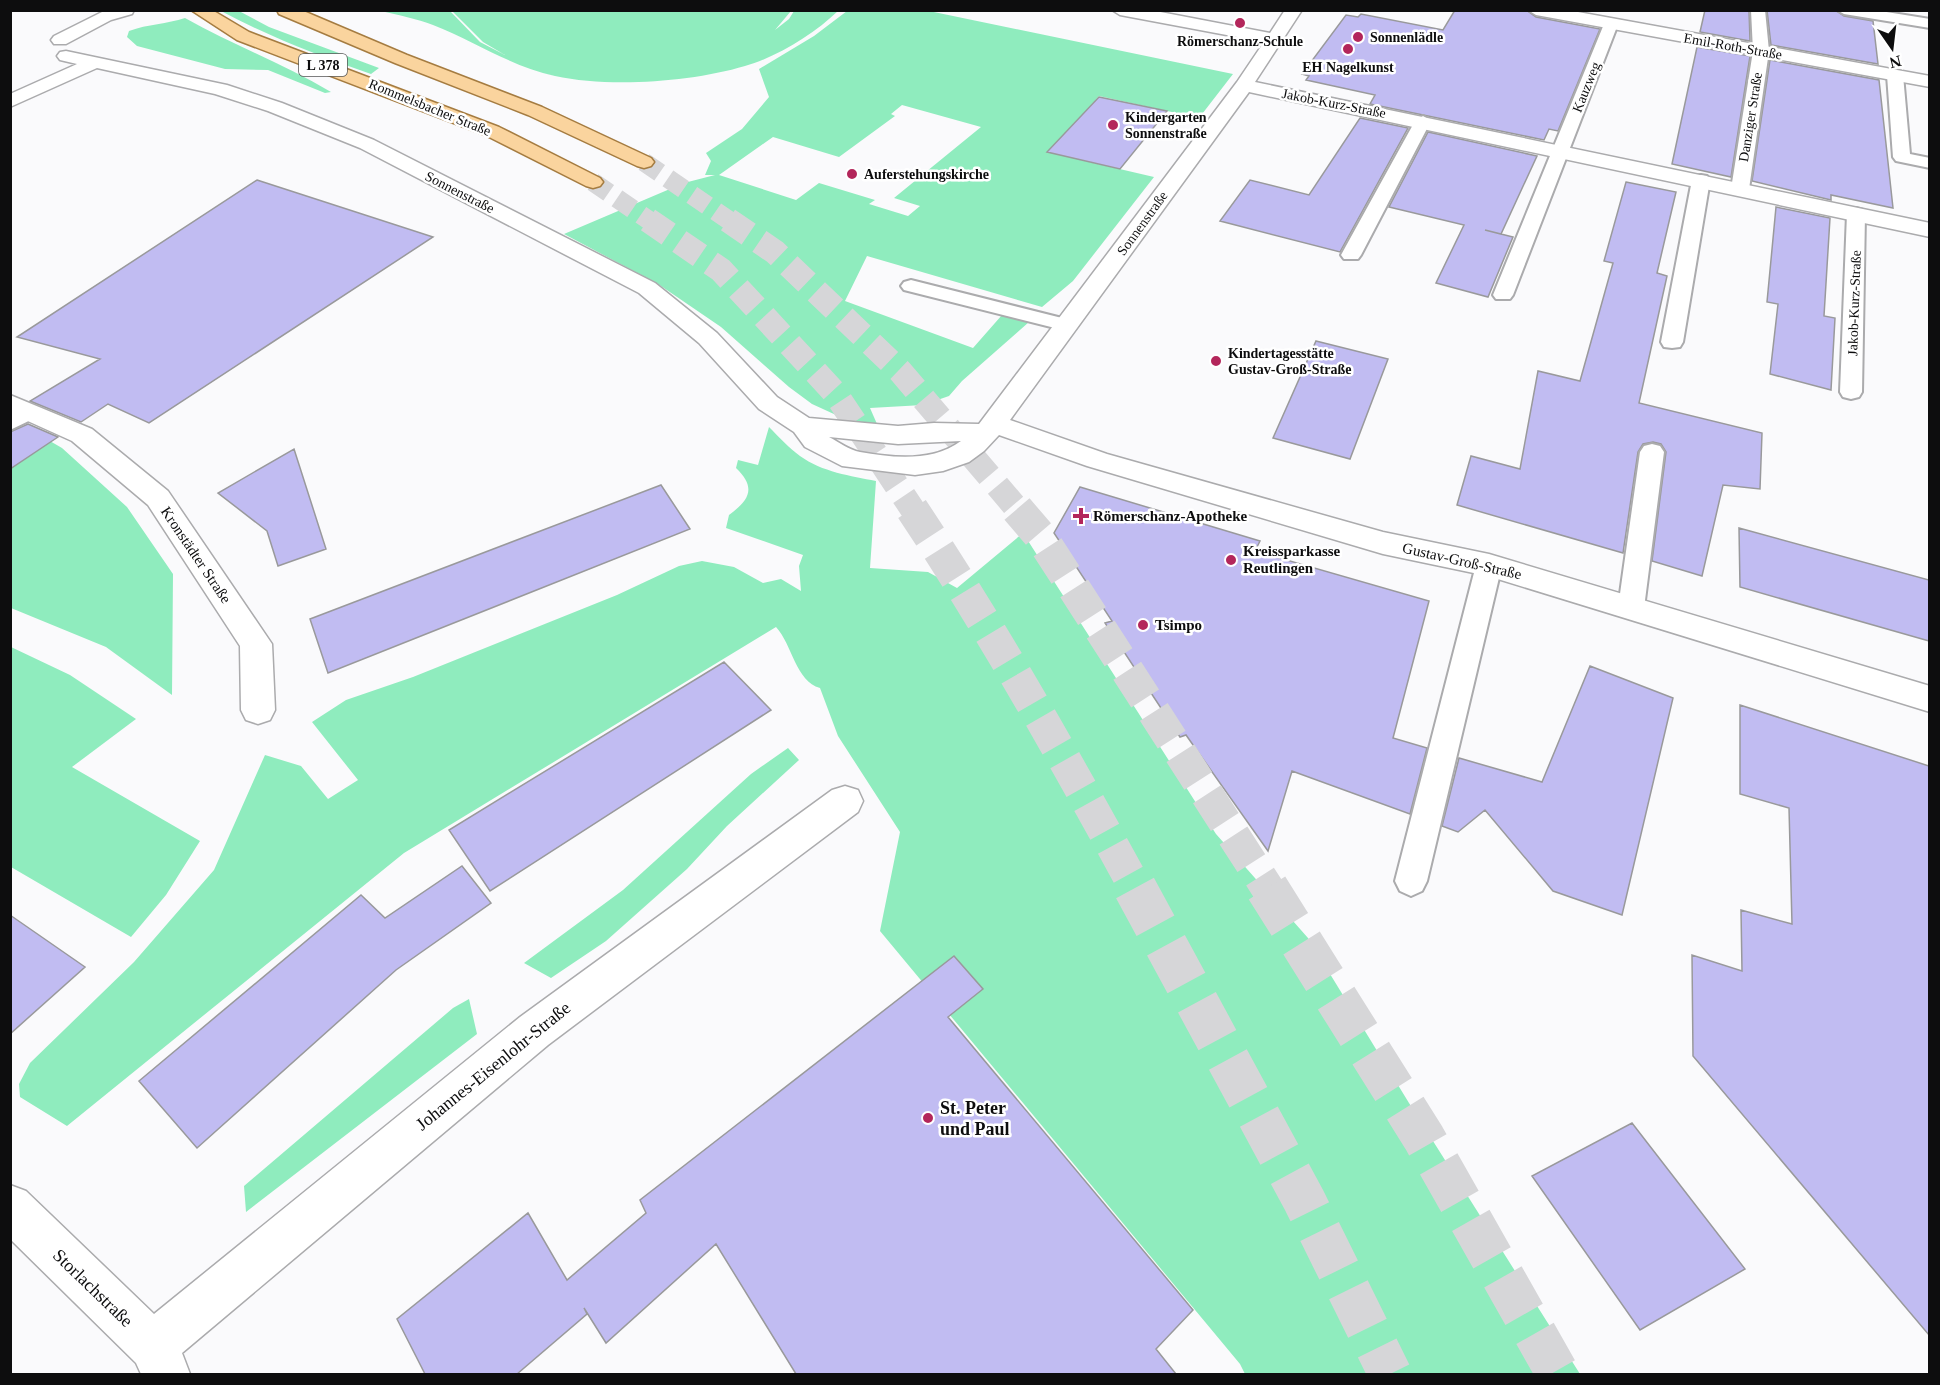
<svg xmlns="http://www.w3.org/2000/svg" width="1940" height="1385" font-family="'Times New Roman',serif">
<rect width="100%" height="100%" fill="#fafafc"/>
<path fill="#8fecbe" fill-rule="evenodd" d="M221 11H239L269 27 379 68 371 74C320 56 270 37 221 11Z
M381 11H450L480 42 505 55 483 42 452 11H791L775 30 789 19 794 11H838C814 34 777 57 745 66 691 82 610 88 555 76 512 67 474 41 433 25 417 19 398 15 381 11Z
M847 11H929L1233 74 1199 118 1099 96 1087 110 1081 160 1154 177 1073 281 1042 307 867 256 845 301 973 348 1002 315 1029 322 962 381 949 396 923 405 870 408 877 424 847 420 812 404 789 387 721 327 658 284 564 234 684 183 715 175H705L711 161 706 153 742 129 769 97 759 69 814 36ZM902 105 981 127 894 198 920 206 908 216 869 204 875 200 819 183 796 200 719 175 773 137 839 157 895 116 891 114Z
M185 18C233 45 284 64 331 92L325 93 268 70 225 69 137 46 127 37 129 31C148 24 167 24 185 18Z
M769 427C779 437 789 448 800 456 822 472 851 476 876 481L870 568 928 572 957 588 1023 533 1216 834 1308 938 1409 1103 1580 1374H1245L1240 1364 880 931 900 832 838 736 820 688C796 682 792 644 776 627L404 853 67 1126 20 1097 19 1084 30 1063 134 962 214 870 265 755 301 766 328 799 358 780 312 722 346 700 413 677 617 595 679 566 702 561 734 567 763 583 781 579 801 591 799 566 803 555 726 528 729 515C749 500 757 488 736 468L738 460 758 465Z
M36 433 62 448 127 507 173 574 172 695 106 647 11 608V449Z
M11 647 70 675 136 719 72 767 200 841 166 895 131 937 11 867Z
M788 748 799 760 727 826 687 869 606 941 551 978 524 963 623 890 751 774Z
M469 999 477 1034 246 1212 244 1186 453 1008Z"/>
<path fill="#c1bcf2" stroke="#99999b" stroke-width="1.5" d="M1455 10H1526L1536 17 1600 29 1558 131 1549 129 1544 140 1370 104 1375 95 1306 80 1309 76 1302 74 1346 15 1358 17 1361 14 1443 30Z
M1705 10H1749L1750 41 1700 32Z
M1767 10H1835L1844 16 1873 21 1878 64 1771 45Z
M1697 47 1750 56 1731 177 1672 164Z
M1770 60 1879 80 1893 208 1831 195V200L1752 181Z
M1099 97 1167 111 1120 169 1047 152Z
M1360 118 1408 128 1340 252 1220 221 1250 180 1309 195Z
M1428 132 1537 156 1501 234 1485 230 1513 237 1488 297 1436 283 1464 225 1389 207Z
M257 180 433 237 149 423 108 404 81 422 30 401 100 359 17 337Z
M1626 182 1676 192 1657 273 1667 276 1639 403 1762 433 1760 489 1723 485 1702 576 1652 561 1666 452 1661 444 1653 442 1643 444 1638 452 1623 553 1457 505 1471 456 1520 469 1538 371 1580 381 1613 263 1604 261Z
M1776 207 1830 218 1824 316 1835 318 1831 390 1770 374 1778 304 1767 302Z
M1316 341 1388 359 1350 459 1273 438Z
M28 424 58 437 10 469V432Z
M294 449 326 549 278 566 267 531 218 493Z
M661 485 690 529 328 673 310 619Z
M1080 487 1260 541 1255 551 1429 601 1393 738 1427 748 1410 814 1292 771 1268 851 1186 735 1180 737 1105 623 1112 621 1054 533Z
M1739 528 1929 580V641L1740 587Z
M724 662 771 710 490 891 449 830Z
M1590 666 1673 698 1622 915 1553 891 1485 810 1458 832 1442 826 1459 758 1542 782Z
M1740 705 1929 766V1335L1693 1056 1692 955 1742 971 1741 910 1792 924 1789 808 1740 794Z
M462 866 491 903 396 970 197 1148 139 1081 361 895 385 918Z
M10 915 85 967 10 1034Z
M954 956 983 989 948 1017 1193 1310 1156 1349 1176 1374H796L716 1244 606 1343 584 1308 587 1314 517 1374H425L397 1319 528 1213 567 1280 646 1213 640 1200Z
M1632 1123 1745 1269 1640 1330 1532 1176Z"/>
<g fill="none" stroke-linecap="round" stroke-linejoin="round">
<path stroke="#d6d6d8" stroke-width="19" stroke-dasharray="19 10" stroke-linecap="butt" d="M644 162 730 221
M593 182 650 221"/>
<path stroke="#d6d6d8" stroke-width="25" stroke-dasharray="25 13" stroke-linecap="butt" d="M648 220 721 270 835 393 913 510
M728 220 775 252 900 371 1018 510"/>
<path stroke="#d6d6d8" stroke-width="33" stroke-dasharray="33 16" stroke-linecap="butt" d="M912 509C993 631 1066 760 1136 889
M1017 509 1041 537 1268 889"/>
<path stroke="#d6d6d8" stroke-width="43" stroke-dasharray="43 22" stroke-linecap="butt" d="M1135 888 1304 1200 1390 1374
M1267 888 1424 1138 1558 1374"/>
<g stroke="#ababad" stroke-width="4">
<path id="lane" d="M1751 10H1765L1769 51 1749 189 1746 193H1734L1731 189 1753 51Z
M1837 10H1874L1930 19V28L1844 14Z
M1611 20 1618 24 1513 295 1510 299H1496L1493 295 1604 24Z
M1895 70 1903 75 1910 154 1930 158V168L1896 161 1893 157 1887 75Z
M1423 116 1431 121 1361 255 1358 259H1344L1341 255 1415 121Z
M1701 175 1707 176 1710 180 1683 342 1680 347 1672 348 1664 347 1661 342 1692 180 1695 176Z
M1856 208 1863 210 1865 214 1862 392 1859 397 1851 399 1843 397 1840 392 1847 214 1849 210Z
M911 280 1074 321 1078 325 1074 329 1067 331 904 290 901 286 904 282Z
M29 405 37 407 40 412 37 417 10 430V413Z
M1652 444 1660 446 1664 452 1644 608 1640 615 1631 618 1622 615 1618 608 1640 452 1644 446Z
M1489 556 1498 558 1502 565 1427 881 1422 891 1411 896 1400 891 1395 881 1476 565 1480 558Z"/>
</g>
<g stroke="#ababad" stroke-width="3">
<path id="street" d="M106 10H134L132 14 111 20 66 44H54L51 40 54 36Z
M1112 10H1150L1270 33 1285 10H1302L1255 82 1930 223V237L1249 92 1010 420 1107 454 1383 532 1489 554 1930 686V712L1488 576 1383 554 1087 466 999 435 984 451 969 462 943 471 915 475 842 466 805 447 794 432 759 409 699 343 639 293 360 148 268 111 215 94 97 68 10 107V94L77 64 60 60 57 56 60 52 66 51 227 85 282 103 374 140 655 283 717 333 777 397 809 418 898 426 934 423 979 424 1237 82 1264 42 1120 15ZM829 437 898 444 961 441C933 462 893 458 860 452 849 450 839 442 829 437Z
M1528 10H1567L1930 76V87L1536 15Z
M10 395 92 429 168 491 272 644 275 710 270 720 258 724 246 720 241 710 240 646 148 505 72 441 10 413Z
M845 786 858 790 863 801 858 812 548 1045 182 1353 190 1374H141L136 1363 10 1239V1185L26 1191 154 1314 520 1017 832 790Z"/>
</g>
<g stroke="#a57c41" stroke-width="3">
<path id="primary" d="M191 10H212L249 32 499 127 600 178 603 182 600 186 593 188 586 186 485 135 237 40Z
M277 10H301L407 55 542 107 651 158 654 162 651 166 644 168 637 166 528 115 395 63 279 14Z"/>
</g>
<use href="#lane" fill="#fff" fill-rule="evenodd"/>
<use href="#street" fill="#fff" fill-rule="evenodd"/>
<use href="#primary" fill="#fad49e" fill-rule="evenodd"/>
</g>
<g fill="#b3265b" stroke="#fff" stroke-width="2">
<circle cx="1240" cy="23" r="6"/>
<circle cx="1358" cy="37" r="6"/>
<circle cx="1348" cy="49" r="6"/>
<circle cx="1113" cy="125" r="6"/>
<circle cx="852" cy="174" r="6"/>
<circle cx="1216" cy="361" r="6"/>
<path d="M1078 507h6v6h6v6h-6v6h-6v-6h-6v-6h6z"/>
<circle cx="1231" cy="560" r="6"/>
<circle cx="1143" cy="625" r="6"/>
<circle cx="928" cy="1118" r="6"/>
</g>
<g text-anchor="middle" stroke-width="5" stroke-linejoin="round" paint-order="stroke">
<g font-size="14" font-weight="bold" fill="#0d0d0e" stroke="#fff" text-anchor="start">
<text x="1370" y="42">Sonnenlädle</text>
<text x="1240" y="46" text-anchor="middle">Römerschanz-Schule</text>
<text x="1348" y="72" text-anchor="middle">EH Nagelkunst</text>
<text x="1125" y="122">Kindergarten<tspan x="1125" dy="16">Sonnenstraße</tspan></text>
<text x="864" y="179">Auferstehungskirche</text>
<text x="1228" y="358">Kindertagesstätte<tspan x="1228" dy="16">Gustav-Groß-Straße</tspan></text>
</g>
<g font-size="14" fill="#0d0d0e" stroke="#fff">
<text transform="translate(1733 46) rotate(10)" y="5">Emil-Roth-Straße</text>
<text transform="translate(1586 87) rotate(-68)" y="5">Kauzweg</text>
<text transform="translate(1334 103) rotate(11)" y="5">Jakob-Kurz-Straße</text>
<text transform="translate(430 107) rotate(22)" y="5">Rommelsbacher Straße</text>
<text transform="translate(1750 117) rotate(-81)" y="5">Danziger Straße</text>
<text transform="translate(460 192) rotate(27)" y="5">Sonnenstraße</text>
<text transform="translate(1142 223) rotate(-54)" y="5">Sonnenstraße</text>
<text transform="translate(1854 303) rotate(-88)" y="5">Jakob-Kurz-Straße</text>
</g>
<rect fill="#fff" stroke="#565656" stroke-width="1.5" x="299" y="54" width="48" height="22" rx="4.5"/>
<g font-size="14" font-weight="bold" fill="#0d0d0e">
<text x="323" y="70">L 378</text>
</g>
<g font-size="15" font-weight="bold" fill="#0d0d0e" stroke="#fff" text-anchor="start">
<text x="1093" y="521">Römerschanz-Apotheke</text>
<text x="1243" y="556">Kreissparkasse<tspan x="1243" dy="17">Reutlingen</tspan></text>
<text x="1155" y="630">Tsimpo</text>
</g>
<g font-size="15" fill="#0d0d0e" stroke="#fff">
<text transform="translate(196 555) rotate(56)" y="5">Kronstädter Straße</text>
<text transform="translate(1462 561) rotate(13)" y="5">Gustav-Groß-Straße</text>
</g>
<g font-size="18" fill="#0d0d0e" stroke="#fff">
<text transform="translate(493 1066) rotate(-39)" y="6">Johannes-Eisenlohr-Straße</text>
<text transform="translate(93 1288) rotate(44)" y="6">Storlachstraße</text>
</g>
<g font-size="18" font-weight="bold" fill="#0d0d0e" stroke="#fff" text-anchor="start">
<text x="940" y="1114">St. Peter<tspan x="940" dy="21">und Paul</tspan></text>
</g>
</g>
<rect width="1940" height="1385" fill="none" stroke="#0d0d0e" stroke-width="24"/>
<g transform="translate(1892 48) rotate(166)" stroke="#ffffff" stroke-width="4.5" paint-order="stroke">
<path d="M0-4.5L10 22L0 15L-10 22Z" fill="#0d0d0e"/>
<text y="-9" font-size="16" font-weight="bold" text-anchor="middle" fill="#0d0d0e">N</text>
</g>
</svg>
